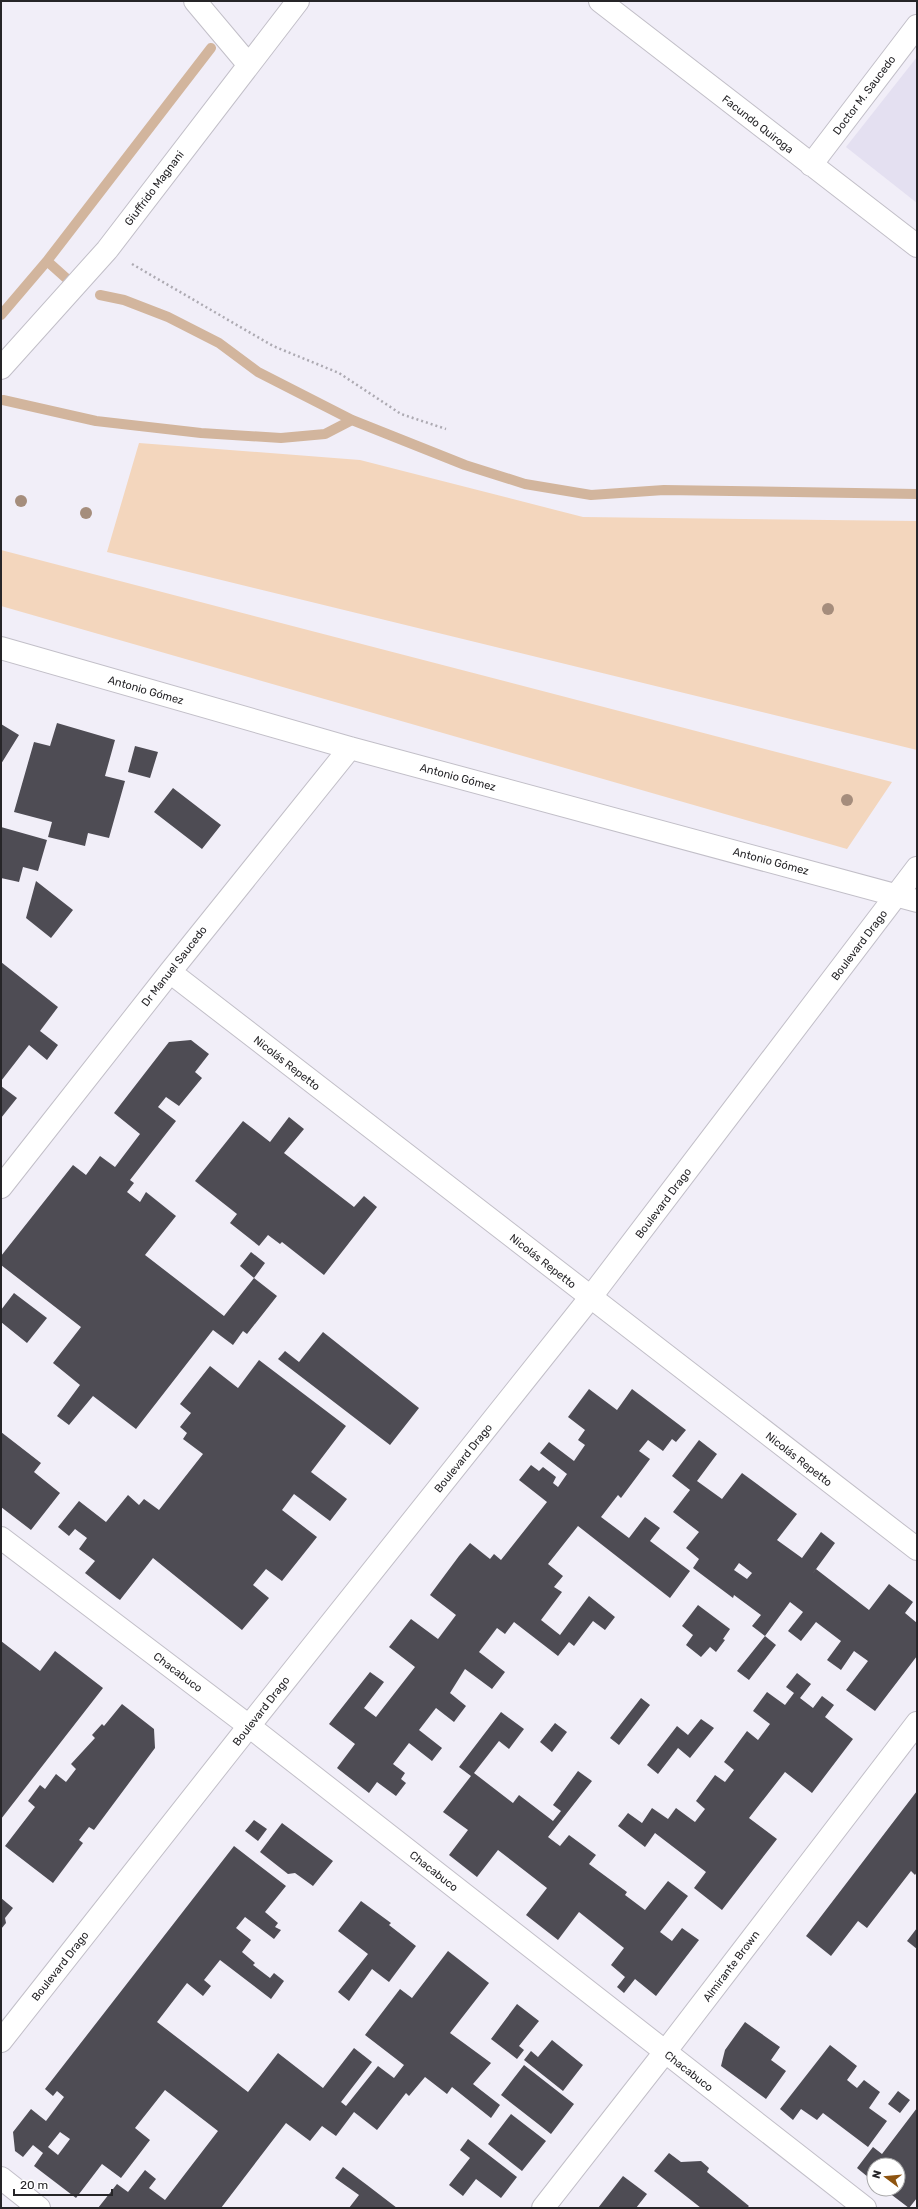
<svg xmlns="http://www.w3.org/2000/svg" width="918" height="2209" font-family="Rubik,sans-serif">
<rect width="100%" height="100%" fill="#f1eef8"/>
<path fill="#e4e0f1" d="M917 57V203L846 147Z"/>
<path fill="#f3d6bd" d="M139 443 360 460 583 517 917 521V750L107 552Z
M1 550 892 782 847 849 1 606Z"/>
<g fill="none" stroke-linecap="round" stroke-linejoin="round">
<path stroke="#d2b59d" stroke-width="10" d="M47 261 211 48
M100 295 124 300 168 317 219 343 258 372 352 420 465 465 525 484 591 495 664 490 917 494
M1 315 47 261 66 278
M3 400 96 421 201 433 281 438 325 434 352 420"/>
</g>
<path fill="#4e4c54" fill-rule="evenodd" d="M57 723 115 740 105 776 125 781 109 838 88 833 85 846 48 837 52 822 14 812 34 742 50 746Z
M1 724 19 735 1 764Z
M135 746 158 752 150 778 128 772Z
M173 788 221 825 202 849 154 812Z
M1 827 47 840 38 871 23 867 19 882 1 878Z
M36 881 73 910 51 938 26 918Z
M1 962 58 1007 40 1031 58 1045 47 1060 29 1045 1 1081Z
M191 1040 209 1054 195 1072 202 1078 179 1106 166 1097 158 1107 176 1121 130 1180 134 1183 127 1192 140 1202 146 1192 176 1216 145 1255 224 1316 254 1278 277 1296 247 1334 243 1331 233 1345 213 1330 136 1429 93 1396 69 1425 57 1416 80 1385 53 1363 81 1327 1 1265V1256L73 1165 86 1175 100 1156 115 1167 140 1134 114 1113 169 1042Z
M1 1086 17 1098 1 1118Z
M289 1117 304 1129 284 1153 354 1207 364 1196 377 1207 324 1275 282 1242 280 1244 268 1235 259 1246 230 1223 237 1214 195 1181 243 1121 270 1142Z
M251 1252 265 1263 254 1278 240 1266Z
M14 1293 47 1318 27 1343 1 1322V1310Z
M323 1332 419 1408 390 1445 278 1359 285 1351 299 1362Z
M259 1360 346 1426 311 1472 347 1499 330 1521 294 1494 282 1510 317 1537 282 1581 266 1569 253 1585 269 1598 242 1630 153 1558 120 1600 117 1598 85 1573 95 1561 79 1549 87 1538 75 1529 69 1536 58 1527 79 1501 106 1522 128 1495 139 1505 144 1499 159 1510 203 1454 183 1439 187 1433 180 1427 191 1413 180 1404 210 1366 238 1388Z
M589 1389 617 1410 632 1389 686 1430 676 1442 672 1439 663 1451 648 1440 639 1451 650 1459 621 1498 618 1495 601 1517 629 1538 645 1517 660 1528 650 1541 690 1571 670 1598 578 1526 548 1564 563 1576 554 1587 562 1592 541 1620 560 1635 589 1596 615 1617 605 1630 593 1621 574 1646 569 1642 558 1656 514 1622 505 1634 497 1628 479 1652 505 1672 492 1689 465 1669 450 1693 466 1706 454 1722 436 1708 419 1730 442 1748 432 1761 409 1743 393 1764 405 1773 401 1779 406 1783 396 1796 377 1782 369 1793 337 1768 355 1744 329 1724 370 1672 384 1682 364 1708 376 1717 415 1667 389 1647 411 1619 438 1639 456 1615 430 1595 459 1556 470 1543 490 1559 494 1554 501 1560 547 1502 519 1480 531 1465 539 1471 543 1467 556 1477 553 1483 558 1487 567 1474 540 1453 549 1442 574 1461 585 1445 578 1440 585 1430 568 1417Z
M1 1432 41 1463 34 1472 60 1493 31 1530 1 1507Z
M699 1440 717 1454 697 1481 722 1499 742 1473 757 1484 797 1514 777 1540 802 1558 821 1532 835 1543 811 1576 816 1569 869 1610 889 1584 913 1602 905 1613 917 1623V1656L875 1711 846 1690 868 1661 854 1651 841 1670 827 1660 841 1641 816 1622 801 1641 788 1631 803 1612 790 1602 765 1636 776 1645 749 1680 737 1671 765 1636 752 1626 761 1615 734 1595 733 1598 693 1568 699 1559 686 1548 699 1532 673 1512 690 1490 672 1476ZM739 1563 752 1573 747 1579 734 1570Z
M698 1605 730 1629 723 1639 725 1640 716 1652 710 1647 701 1657 686 1645 693 1635 682 1626Z
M1 1641 40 1671 55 1651 103 1688 1 1819Z
M797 1673 811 1684 800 1698 813 1708 822 1696 834 1705 825 1717 853 1739 812 1793 785 1772 749 1818 777 1839 722 1910 694 1888 706 1872 655 1833 645 1847 618 1826 628 1813 642 1823 652 1808 668 1819 676 1808 695 1822 705 1809 696 1801 715 1775 725 1782 734 1770 724 1762 747 1731 758 1740 770 1724 753 1711 767 1692 785 1705 794 1693 786 1687Z
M641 1698 650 1705 619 1745 610 1738Z
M122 1704 154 1729 155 1748 94 1830 89 1827 79 1840 83 1843 53 1883 5 1846 35 1807 28 1801 40 1785 45 1789 56 1774 66 1782 76 1769 71 1764 95 1738 92 1735 102 1724 104 1726Z
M501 1712 524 1729 509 1749 499 1741 474 1773 513 1803 519 1795 553 1821 561 1811 553 1805 578 1771 592 1781 548 1837 560 1846 569 1835 596 1855 589 1864 627 1892 625 1895 645 1910 668 1881 688 1896 660 1932 672 1941 682 1928 699 1940 656 1996 635 1979 624 1993 617 1987 625 1977 611 1965 624 1948 579 1912 558 1940 526 1915 547 1888 498 1850 477 1877 449 1855 468 1830 443 1812 471 1776 459 1767Z
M701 1719 714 1728 690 1758 678 1748 658 1774 647 1765 677 1726 688 1735Z
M555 1723 567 1732 552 1752 540 1742Z
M917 1791V1872L915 1875 911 1871 867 1928 858 1921 831 1956 806 1936Z
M254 1820 267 1829 258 1841 245 1831Z
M282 1823 333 1861 313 1886 295 1873 288 1874 260 1852Z
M234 1846 286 1886 265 1912 278 1923 275 1927 281 1930 274 1939 245 1917 236 1928 251 1940 242 1952 255 1963 253 1965 270 1978 274 1973 284 1981 271 1999 220 1960 204 1980 211 1986 203 1996 187 1983 157 2022 248 2092 278 2053 323 2088 354 2048 372 2062 341 2102 346 2106 378 2066 394 2078 404 2065 365 2035 400 1989 412 1998 448 1951 489 1983 450 2033 491 2063 473 2084 500 2105 491 2118 452 2087 447 2094 425 2077 409 2096 406 2093 377 2130 354 2112 336 2136 322 2126 310 2141 286 2123 221 2208H98L117 2184 128 2192 145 2170 156 2179 149 2188 165 2200 218 2131 165 2090 135 2128 150 2140 121 2178 102 2164 76 2198 34 2166 43 2153 33 2145 23 2157 15 2151 13 2132 31 2109 46 2121 64 2097 57 2091 53 2096 45 2089ZM60 2132 70 2139 58 2155 48 2147Z
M1 1898 13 1908 5 1918 6 1923 1 1929Z
M361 1901 391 1923 389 1925 416 1946 389 1982 372 1969 349 2001 338 1992 368 1954 338 1931Z
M917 1928V1949L907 1941Z
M517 2004 539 2021 519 2046 524 2050 517 2059 491 2039Z
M745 2022 780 2047 771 2060 786 2071 766 2099 721 2066 725 2050Z
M552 2040 583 2065 563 2091 524 2060 531 2051 538 2057Z
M830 2045 857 2066 847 2080 857 2088 864 2080 880 2092 869 2108 887 2121 868 2147 823 2113 817 2120 801 2109 793 2120 780 2109Z
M524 2065 574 2104 551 2134 501 2095Z
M898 2091 910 2100 900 2113 888 2104Z
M917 2108V2198L909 2208 884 2189H898V2165H874V2182L857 2168 873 2147 882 2154Z
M511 2114 546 2141 522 2171 488 2144Z
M468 2139 517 2177 501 2198 476 2179 463 2196 449 2185 470 2158 460 2150Z
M669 2153 681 2162 701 2161 709 2168 707 2172 749 2206 747 2208H701L654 2171Z
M343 2167 367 2185 397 2208H349L359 2195 335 2178Z
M623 2176 647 2194 636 2208H598Z"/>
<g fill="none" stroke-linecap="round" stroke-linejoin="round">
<g stroke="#c2bfc8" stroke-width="24">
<path id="minor" d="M195 1 248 64
M600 1 917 246
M811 165 917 26
M1 368 107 250 298 1
M1 648 350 748 917 901
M170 972 917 1549
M1 1187 170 972 350 748
M1 1538 249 1726 865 2208
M1 2178 39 2208
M543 2208 665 2052 917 1723"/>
</g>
<g stroke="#c2bfc8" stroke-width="24">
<path id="major" d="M1 2041 249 1726 590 1298 917 868"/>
</g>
<path stroke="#adaab2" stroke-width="2.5" stroke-dasharray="2 3" stroke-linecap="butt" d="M132 264 273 346 339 373 401 414 446 429"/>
<use href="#minor" stroke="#fff" stroke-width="22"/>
<use href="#major" stroke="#fff" stroke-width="22"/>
</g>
<g fill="#a58d7c">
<circle cx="21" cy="501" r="6"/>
<circle cx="86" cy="513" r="6"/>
<circle cx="828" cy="609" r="6"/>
<circle cx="847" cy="800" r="6"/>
</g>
<g text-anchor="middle" stroke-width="4" stroke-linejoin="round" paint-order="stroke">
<g font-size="11" fill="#262528" stroke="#fff">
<text transform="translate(864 95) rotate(-53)" y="4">Doctor M. Saucedo</text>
<text transform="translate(758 124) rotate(38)" y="4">Facundo Quiroga</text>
<text transform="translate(154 188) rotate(-53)" y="4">Giuffrido Magnani</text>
<text transform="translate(146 690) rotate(16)" y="4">Antonio Gómez</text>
<text transform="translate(458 777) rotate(15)" y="4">Antonio Gómez</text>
<text transform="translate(771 861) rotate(15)" y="4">Antonio Gómez</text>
<text transform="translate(859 945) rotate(-53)" y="4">Boulevard Drago</text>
<text transform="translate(174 966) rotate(-52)" y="4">Dr Manuel Saucedo</text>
<text transform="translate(287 1063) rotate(38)" y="4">Nicolás Repetto</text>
<text transform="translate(663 1203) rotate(-53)" y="4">Boulevard Drago</text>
<text transform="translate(543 1261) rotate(38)" y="4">Nicolás Repetto</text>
<text transform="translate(463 1458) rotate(-51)" y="4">Boulevard Drago</text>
<text transform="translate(799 1459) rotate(38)" y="4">Nicolás Repetto</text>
<text transform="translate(178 1672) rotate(37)" y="4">Chacabuco</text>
<text transform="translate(261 1711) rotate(-52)" y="4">Boulevard Drago</text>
<text transform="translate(434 1871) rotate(38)" y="4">Chacabuco</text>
<text transform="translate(60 1966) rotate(-52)" y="4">Boulevard Drago</text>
<text transform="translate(731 1966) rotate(-53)" y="4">Almirante Brown</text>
<text transform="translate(689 2071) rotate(38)" y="4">Chacabuco</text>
</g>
</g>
<rect width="918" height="2209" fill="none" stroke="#262528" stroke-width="4"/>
<g transform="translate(886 2177) rotate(286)"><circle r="19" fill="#ffffff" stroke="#a8a8a9"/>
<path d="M0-3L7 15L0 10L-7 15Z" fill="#8e5410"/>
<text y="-6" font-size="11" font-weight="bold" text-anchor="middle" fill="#262528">N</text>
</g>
<path d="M14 2189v6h98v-6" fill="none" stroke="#262528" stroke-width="2"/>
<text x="20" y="2189" font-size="12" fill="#262528" stroke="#ffffff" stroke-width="3" paint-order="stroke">20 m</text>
</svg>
